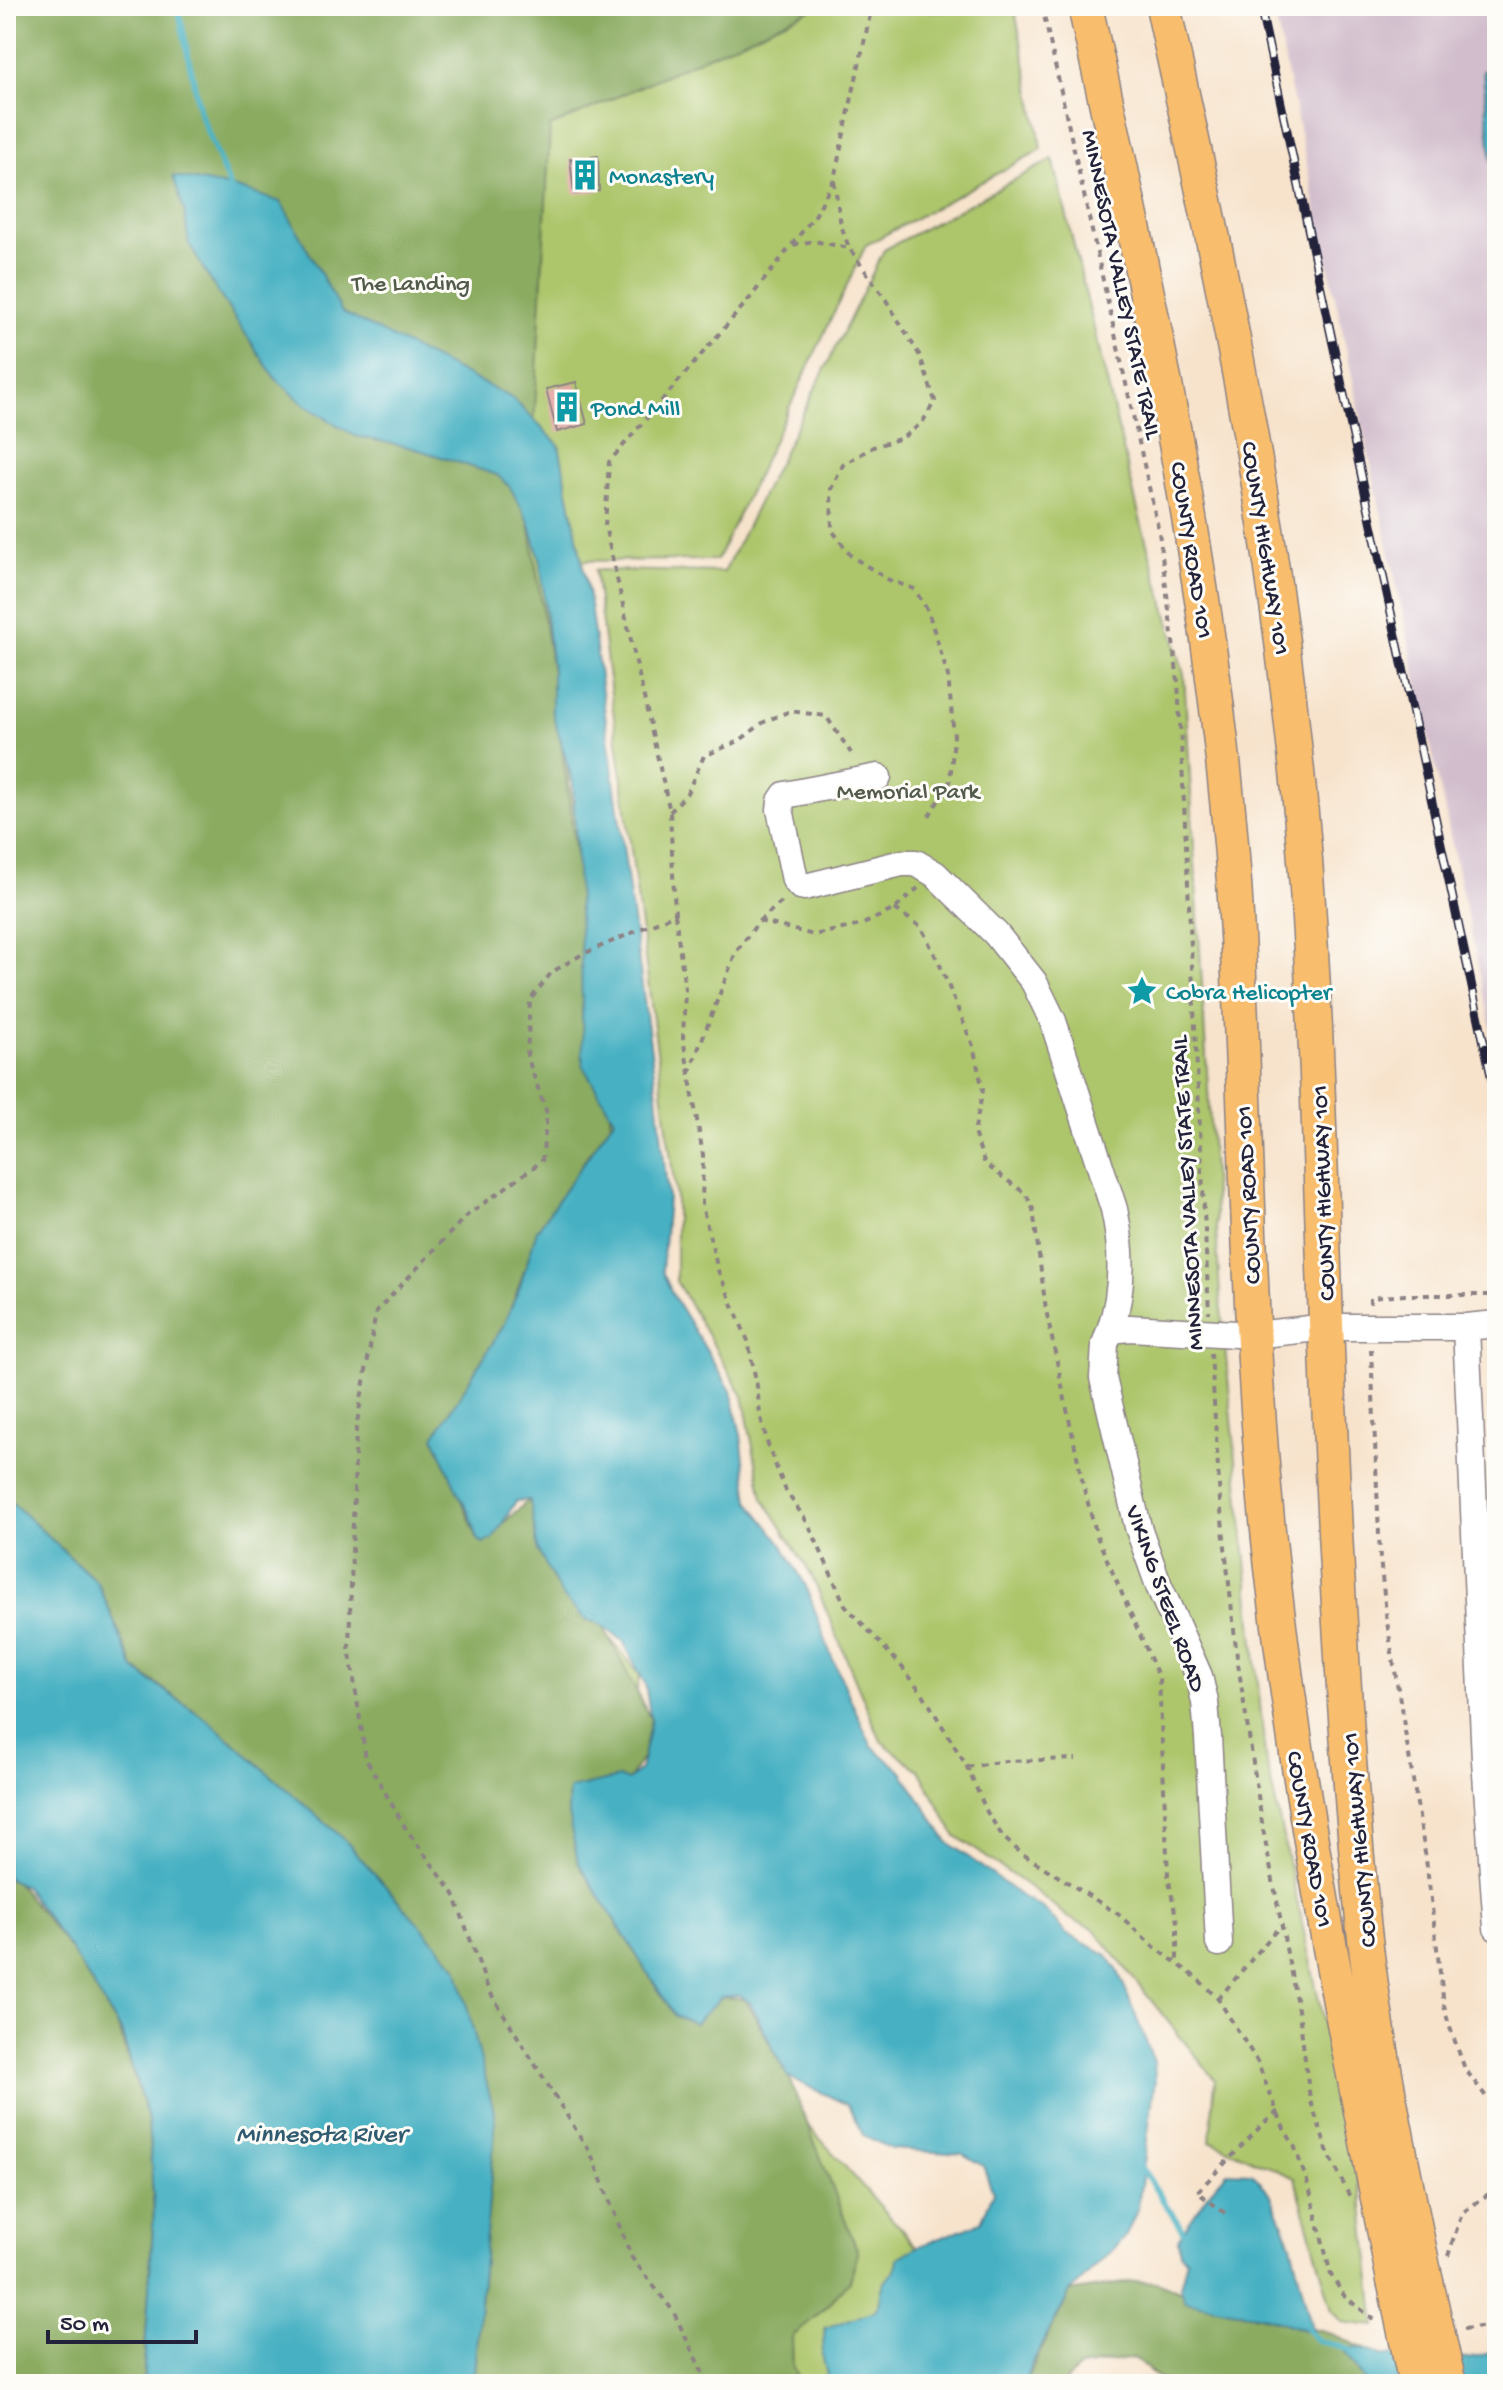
<svg xmlns="http://www.w3.org/2000/svg" width="1503" height="2390" font-family="'Gochi Hand',sans-serif">
<rect width="100%" height="100%" fill="#fdfcf7"/>
<filter id="ink" filterUnits="userSpaceOnUse"><feTurbulence type="fractalNoise" baseFrequency=".0125" numOctaves="2"/><feDisplacementMap in="SourceGraphic" scale="16" xChannelSelector="R" yChannelSelector="G"/><feConvolveMatrix kernelMatrix="1 2 1 2 8 2 1 2 1" color-interpolation-filters="sRGB"/></filter>
<filter id="wash" filterUnits="userSpaceOnUse"><feTurbulence type="fractalNoise" baseFrequency=".006" numOctaves="4" result="noise"/><feDisplacementMap in="SourceGraphic" scale="32" xChannelSelector="R" yChannelSelector="G"/><feGaussianBlur stdDeviation="1.8" result="paint"/><feColorMatrix in="noise" values="0 0 0 0 0 0 0 0 0 0 0 0 0 0 0 0 0 1.4 0 .05"/><feComposite in="paint" operator="in"/></filter>
<g filter="url(#wash)">
<rect width="100%" height="100%" fill="#f7e3cc"/>
<path fill="#d1bdcc" d="M1273 6H1497V1055Z"/>
<path fill="#adc66c" stroke="#687454" stroke-width="2" d="M46 6H1014L1042 149 866 245 717 560 540 561 614 1119 434 1437 470 1515 538 1551 640 1675 594 1886 917 2247 928 2384H473L495 2129Z
M1053 159 1140 519 1184 674 1220 1296 1265 1755 1362 2197 1376 2326 1342 2322 1332 2310 1295 2178 1210 2141 1215 2080 1094 1929 1067 1917 1046 1899 955 1835 919 1770 881 1741 812 1576 763 1498 743 1396 676 1281V1198L595 570 724 572 884 250Z"/>
<path fill="#8aab60" stroke="#56664e" stroke-width="2" d="M6 6H819L550 127 529 522 552 671 611 1124 587 1156 530 1254 513 1303 460 1496 478 1539 503 1523 529 1500 603 1626 651 1720 643 1756 579 1864 675 2016 695 2023 721 1997 745 1999 789 2078 858 2252 850 2281 824 2309 792 2337 793 2368 800 2384H473L495 2129 210 1722 134 1668 98 1583 6 1497Z
M828 6H1014L1015 10 944 11Z
M6 1877 15 1880 71 1950 117 2024 148 2120 154 2210 143 2384H6Z
M1135 2281 1157 2282 1223 2308 1325 2331 1374 2353 1376 2384H1166L1134 2358 1080 2367 1061 2384H1024L1070 2292Z"/>
<path fill="#46b1c3" stroke="#346a7f" stroke-width="2" d="M1497 67V217L1483 71Z
M173 176 237 188 281 202 342 312 512 398 559 445 589 597 657 1095 668 1198 662 1271 673 1295 731 1391 741 1435 749 1501 782 1544 806 1586 831 1655 871 1745 902 1772 948 1842 1021 1896 1044 1909 1066 1934 1106 1954 1118 1971 1154 2062 1155 2080 1138 2208 1125 2237 1070 2292 1031 2365 1024 2384H829L822 2354 825 2328 874 2311C882 2303 879 2296 883 2286 888 2274 897 2274 898 2258L917 2247 981 2222 993 2193 983 2166 963 2154 892 2149 863 2135 848 2105 788 2077 750 2003 739 1995 721 1997 695 2023 675 2016 578 1862 568 1814 569 1789 618 1778 628 1780 640 1770 651 1720 645 1684 623 1641 598 1623 586 1620 562 1596 538 1551 530 1500 516 1501 493 1539 483 1544 478 1539 470 1515 457 1491 434 1437 502 1328 519 1289 537 1230 614 1119 583 1066 581 955 573 784 552 711V671L540 560 529 522 510 487 497 475 413 448 355 436 305 405 275 378 215 288 189 244 184 210Z
M6 1497 98 1583 134 1669 210 1722 344 1839 457 1967 496 2119 473 2384H143L154 2210 148 2119 121 2031 71 1950 24 1886 6 1877Z
M1227 2172 1252 2173 1270 2193 1291 2244 1313 2333 1266 2317 1185 2301 1180 2286 1187 2260 1180 2253 1178 2239 1207 2195Z
M1343 2348H1358L1382 2355 1469 2359 1497 2351V2384H1367Z"/>
<g fill="none" stroke-linecap="round" stroke-linejoin="round">
<path stroke="#46b1c3" stroke-width="6" d="M178 6 200 113 231 190
M1137 2166 1143 2170 1183 2231 1189 2236
M1308 2330 1317 2340 1350 2350"/>
</g>
<g id="blocks">
<path fill="#e3a6a5" d="M598 156 599 191 574 194 570 159Z
M576 382 587 424 557 432 546 389Z"/>
</g>
</g>
<g filter="url(#ink)">
<use href="#blocks" fill-opacity="0" stroke="#8c8284" stroke-width="2"/>
<g fill="none" stroke-linecap="round" stroke-linejoin="round">
<g stroke="#8c8284" stroke-width="29">
<path id="minor" d="M878 777 785 795 781 801 780 809 795 880 800 886 805 887 902 863H916L935 874 996 934 1034 982 1053 1021 1114 1209C1123 1250 1124 1290 1110 1330
M1466 1327 1485 1760 1497 1928
M1219 1943 1208 1737 1205 1702 1199 1676 1159 1586 1138 1527 1103 1378 1105 1344 1110 1330 1130 1328 1254 1335 1327 1327H1466L1497 1324"/>
</g>
<g stroke="#8c8284" stroke-width="37">
<path id="major" d="M1085 6C1149 295 1213 586 1234 882 1248 1101 1246 1321 1269 1540 1295 1789 1346 2034 1394 2280
M1163 6C1187 119 1213 231 1234 345 1266 511 1290 679 1304 847 1320 1054 1322 1262 1332 1469 1339 1623 1348 1777 1364 1930 1377 2048 1402 2165 1426 2282"/>
</g>
<path stroke="#8c8284" stroke-width="4" stroke-dasharray="6 6" stroke-linecap="butt" d="M1042 6 1159 532 1178 681 1209 1313
M834 181 841 225 849 248
M793 245 814 241 849 248 886 300 920 356 935 401 922 423 902 438 873 447 843 465 831 489 832 530 851 556 889 580 914 589 928 611 948 676 954 736 950 782 929 816
M670 812 687 793 704 756 739 741 764 722 790 711 826 716 851 753
M895 909 921 927 940 965 973 1046 983 1090 974 1133 985 1164 1026 1194 1033 1209 1046 1310 1084 1489 1098 1539 1159 1678 1168 1876 1177 1922V1962
M675 914 685 989 683 1038 703 1155 702 1206 718 1270 748 1341 757 1386 760 1414 769 1449 786 1491 809 1525 845 1605 902 1667 923 1694 967 1767 987 1812 1003 1837 1021 1853 1118 1914 1152 1945 1198 1979 1218 1999 1257 2061 1284 2129 1294 2145 1309 2187 1331 2275 1345 2297 1376 2321
M759 921 814 935 861 925 895 909 918 888
M689 1073 736 952 759 921 783 901
M1370 1304V1298L1405 1295H1497
M1371 1349 1380 1558 1387 1622 1426 1859 1444 2005 1448 2022 1465 2069 1497 2111
M1211 1353 1220 1501 1237 1657 1263 1829 1300 2020 1310 2099 1327 2150 1350 2197
M967 1767 1006 1761 1076 1759
M1218 1999 1280 1926
M1225 2213 1197 2192 1262 2125 1278 2111
M1448 2256 1462 2213 1497 2188
M1464 2329 1497 2325
M708 2384 673 2311 632 2258 591 2154 488 1989 454 1894 406 1829 366 1759 349 1647 356 1429 376 1312 465 1217 542 1161 547 1114 527 1056 530 1000 552 972 581 955 675 914 670 812 605 526 609 462 750 298 816 214 834 179 872 6"/>
<use href="#minor" stroke="#fff" stroke-width="26"/>
<use href="#major" stroke="#f9be6d" stroke-width="34"/>
<g stroke="#22223b" stroke-width="9">
<path id="rail" d="M1260 6 1497 1103"/>
</g>
<use href="#rail" stroke="#fdfcf7" stroke-width="6" stroke-dasharray="18" stroke-linecap="butt"/>
<g stroke="#8c8284" stroke-width="37" stroke-linecap="butt">
<path id="major-bridge" d="M1394 2280 1416 2384
M1426 2282 1449 2384"/>
</g>
<use href="#major-bridge" stroke="#f9be6d" stroke-width="34"/>
</g>
</g>
<defs>
<g id="building-bare" transform="scale(2.4)"><path d="M-4-6H4V6H1V3H-1V6H-4ZM-2.5-4.3h1.7v1.8h-1.7ZM.8-4.3h1.7v1.8H.8ZM-2.5-1h1.7V.8h-1.7ZM.8-1h1.7V.8H.8Z" fill="#0f9aa8" stroke="#fdfcf7" stroke-width="2.5" paint-order="stroke"/></g>
<g id="sight-bare" transform="scale(2.4)"><path d="M0-6L1.8-2.2L6-1.7L2.9 1.2L3.7 5.4L0 3.3L-3.7 5.4L-2.9 1.2L-6-1.7L-1.8-2.2Z" fill="#0f9aa8" stroke="#fdfcf7" stroke-width="2.5" paint-order="stroke"/></g>
</defs>
<g fill-rule="evenodd">
<use href="#building-bare" x="585" y="175"/>
<use href="#building-bare" x="567" y="407"/>
<use href="#sight-bare" x="1142" y="991"/>
</g>
<g text-anchor="middle" stroke-width="6" stroke-linejoin="round" paint-order="stroke">
<g font-size="24" fill="#0d838f" stroke="#fdfcf7" text-anchor="start">
<text x="609" y="183">Monastery</text>
<text x="591" y="415">Pond Mill</text>
<text x="1166" y="999">Cobra Helicopter</text>
</g>
<g font-size="24" fill="#535b4c" stroke="#fdfcf7">
<text x="411" y="290">The Landing</text>
<text x="908" y="798">Memorial Park</text>
</g>
<g font-size="24" fill="#22223b" stroke="#fdfcf7">
<text transform="translate(1123 284) rotate(78)" y="8">MINNESOTA VALLEY STATE TRAIL</text>
<text transform="translate(1267 548) rotate(81)" y="8">COUNTY HIGHWAY 101</text>
<text transform="translate(1193 550) rotate(81)" y="8">COUNTY ROAD 101</text>
<text transform="translate(1186 1193) rotate(-93)" y="8">MINNESOTA VALLEY STATE TRAIL</text>
<text transform="translate(1322 1193) rotate(-92)" y="8">COUNTY HIGHWAY 101</text>
<text transform="translate(1247 1195) rotate(-93)" y="8">COUNTY ROAD 101</text>
<text transform="translate(1167 1598) rotate(70)" y="8">VIKING STEEL ROAD</text>
<text transform="translate(1311 1839) rotate(80)" y="8">COUNTY ROAD 101</text>
<text transform="translate(1358 1840) rotate(-95)" y="8">COUNTY HIGHWAY 101</text>
</g>
<g font-size="26" font-style="italic" fill="#305b71" stroke="#fdfcf7">
<text x="321" y="2141">Minnesota River</text>
</g>
</g>
<rect width="1503" height="2390" fill="none" stroke="#fdfcf7" stroke-width="32"/>
<path d="M48 2330v12h148v-12" fill="none" stroke="#22223b" stroke-width="4"/>
<text x="60" y="2330" font-size="24" fill="#22223b" stroke="#fdfcf7" stroke-width="6" paint-order="stroke">50 m</text>
</svg>
